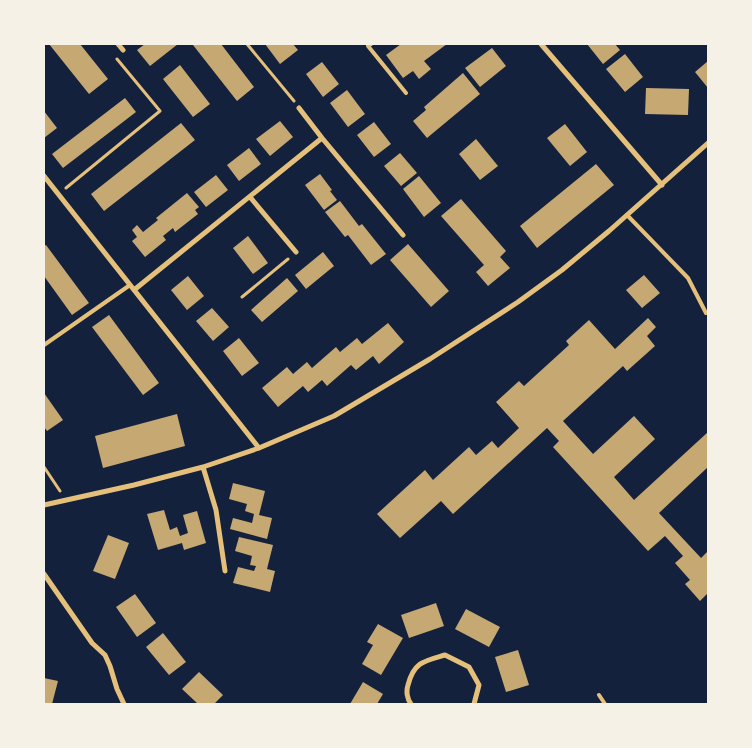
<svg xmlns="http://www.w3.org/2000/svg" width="752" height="748" font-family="'Roboto Condensed',sans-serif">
<rect width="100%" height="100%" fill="#14213d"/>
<path fill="#c6a872" d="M49 44H80L108 79 89 94Z
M145 44H178L150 66 137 50Z
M195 44H221L254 87 237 101 193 45Z
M265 44H293L298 50 280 64Z
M401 44H447L424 61 431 69 419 79 413 71 403 78 386 55Z
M587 44H615L620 50 603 64Z
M492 48 506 66 480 87 465 68Z
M625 54 643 77 625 92 606 69Z
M708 61V88L695 72Z
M322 62 339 84 323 97 306 74Z
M180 65 210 104 193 117 163 79Z
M463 73 480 94 427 138 413 121 426 110 424 107Z
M646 88 689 89 688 115 645 114Z
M347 90 365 114 348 127 330 103Z
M125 98 136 112 63 168 52 154Z
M44 111 57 128 44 138Z
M280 121 293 137 270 156 256 139Z
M374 122 391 144 374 157 357 135Z
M181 123 195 140 104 211 91 194Z
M565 124 587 152 570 166 547 138Z
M476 139 498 166 480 180 459 154Z
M249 148 261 164 239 181 227 165Z
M400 153 417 173 401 186 384 166Z
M596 164 614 185 537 248 520 226Z
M320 174 332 190 330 191 337 200 324 210 305 185Z
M216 175 228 190 206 207 194 192Z
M419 176 441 203 424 217 403 189Z
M187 193 199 207 195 210 198 214 175 232 173 228 163 236 166 240 145 257 132 241 137 237 132 230 137 225 143 232 158 220 156 218Z
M461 199 506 251 500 257 510 268 488 286 476 272 484 265 441 216Z
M340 201 359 226 362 224 386 254 371 265 348 235 345 237 325 212Z
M248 236 268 263 253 274 233 248Z
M408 244 449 291 431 307 390 260Z
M46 245 89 303 72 315 44 276V246Z
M323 252 334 266 306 289 295 275Z
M644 275 660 293 642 308 626 290Z
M188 276 204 296 187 310 171 290Z
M287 278 298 291 262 322 251 310Z
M212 308 229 327 213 341 196 321Z
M109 315 159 383 143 395 92 327Z
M648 318 656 327 647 336 655 346 627 371 623 366 563 421 593 454 634 416 655 439 614 477 634 500 708 432V467L659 513 701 558 708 551V593L700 601 685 584 690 580 675 563 683 556 665 536 648 551 553 447 559 441 547 428 453 514 441 501 400 538 377 514 425 470 433 480 469 447 476 455 492 441 498 448 519 428 496 402 519 381 524 386 569 345 566 341 589 320 615 349Z
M388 323 404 342 379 364 373 356 356 370 351 365 327 386 322 380 308 392 303 386 278 407 262 388 287 367 293 374 307 362 312 368 336 347 340 352 357 338 362 344Z
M239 338 259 363 242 376 223 351Z
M44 393 63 420 47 431 44 427Z
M177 414 185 446 103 468 95 436Z
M233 483 265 491 259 515 272 518 267 539 230 529 233 518 252 523 254 514 245 511 247 504 229 499Z
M164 510 170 530 177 527 180 536 188 533 183 515 197 511 206 543 184 550 182 543 158 550 147 514Z
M108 535 129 543 115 579 93 571Z
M239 537 273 545 267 569 275 571 270 592 233 583 238 567 254 571 256 566 250 565 252 556 235 551Z
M135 594 156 623 137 637 116 607Z
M436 603 444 626 409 638 401 615Z
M466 609 500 627 489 647 455 629Z
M378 624 403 638 381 675 362 664 373 645 367 642Z
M163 633 186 662 169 675 146 647Z
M518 650 529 685 506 692 495 657Z
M199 672 223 695 214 704H198L182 689Z
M44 678 58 681 52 704H44Z
M363 682 383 694 377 704H350Z"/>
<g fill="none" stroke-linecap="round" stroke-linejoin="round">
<path stroke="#e5c07b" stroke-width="3" d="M247 44 294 101
M66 188 160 111 117 59
M242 297 288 259
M44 467 60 491"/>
<path stroke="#e5c07b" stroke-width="4" d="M371 44 368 46 406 93
M627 215 688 278 706 313
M44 345 130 285
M599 695 605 704"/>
<path stroke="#e5c07b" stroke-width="5" d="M118 44 123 50
M541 44 662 185
M299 108 322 138
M44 176 259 448
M250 197 296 252
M134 290 322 138 403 235
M203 467 216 510 225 571
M44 505 134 485 203 467 259 448 334 416 430 359 518 302 562 270 609 231 708 143
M44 574 92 643 105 655 110 666 117 689 124 704
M411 704C407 699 406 691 408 685 414 662 424 661 445 655L469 667 479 685 474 704"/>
</g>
<rect width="752" height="748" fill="none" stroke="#f6f1e7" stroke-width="90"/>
</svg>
